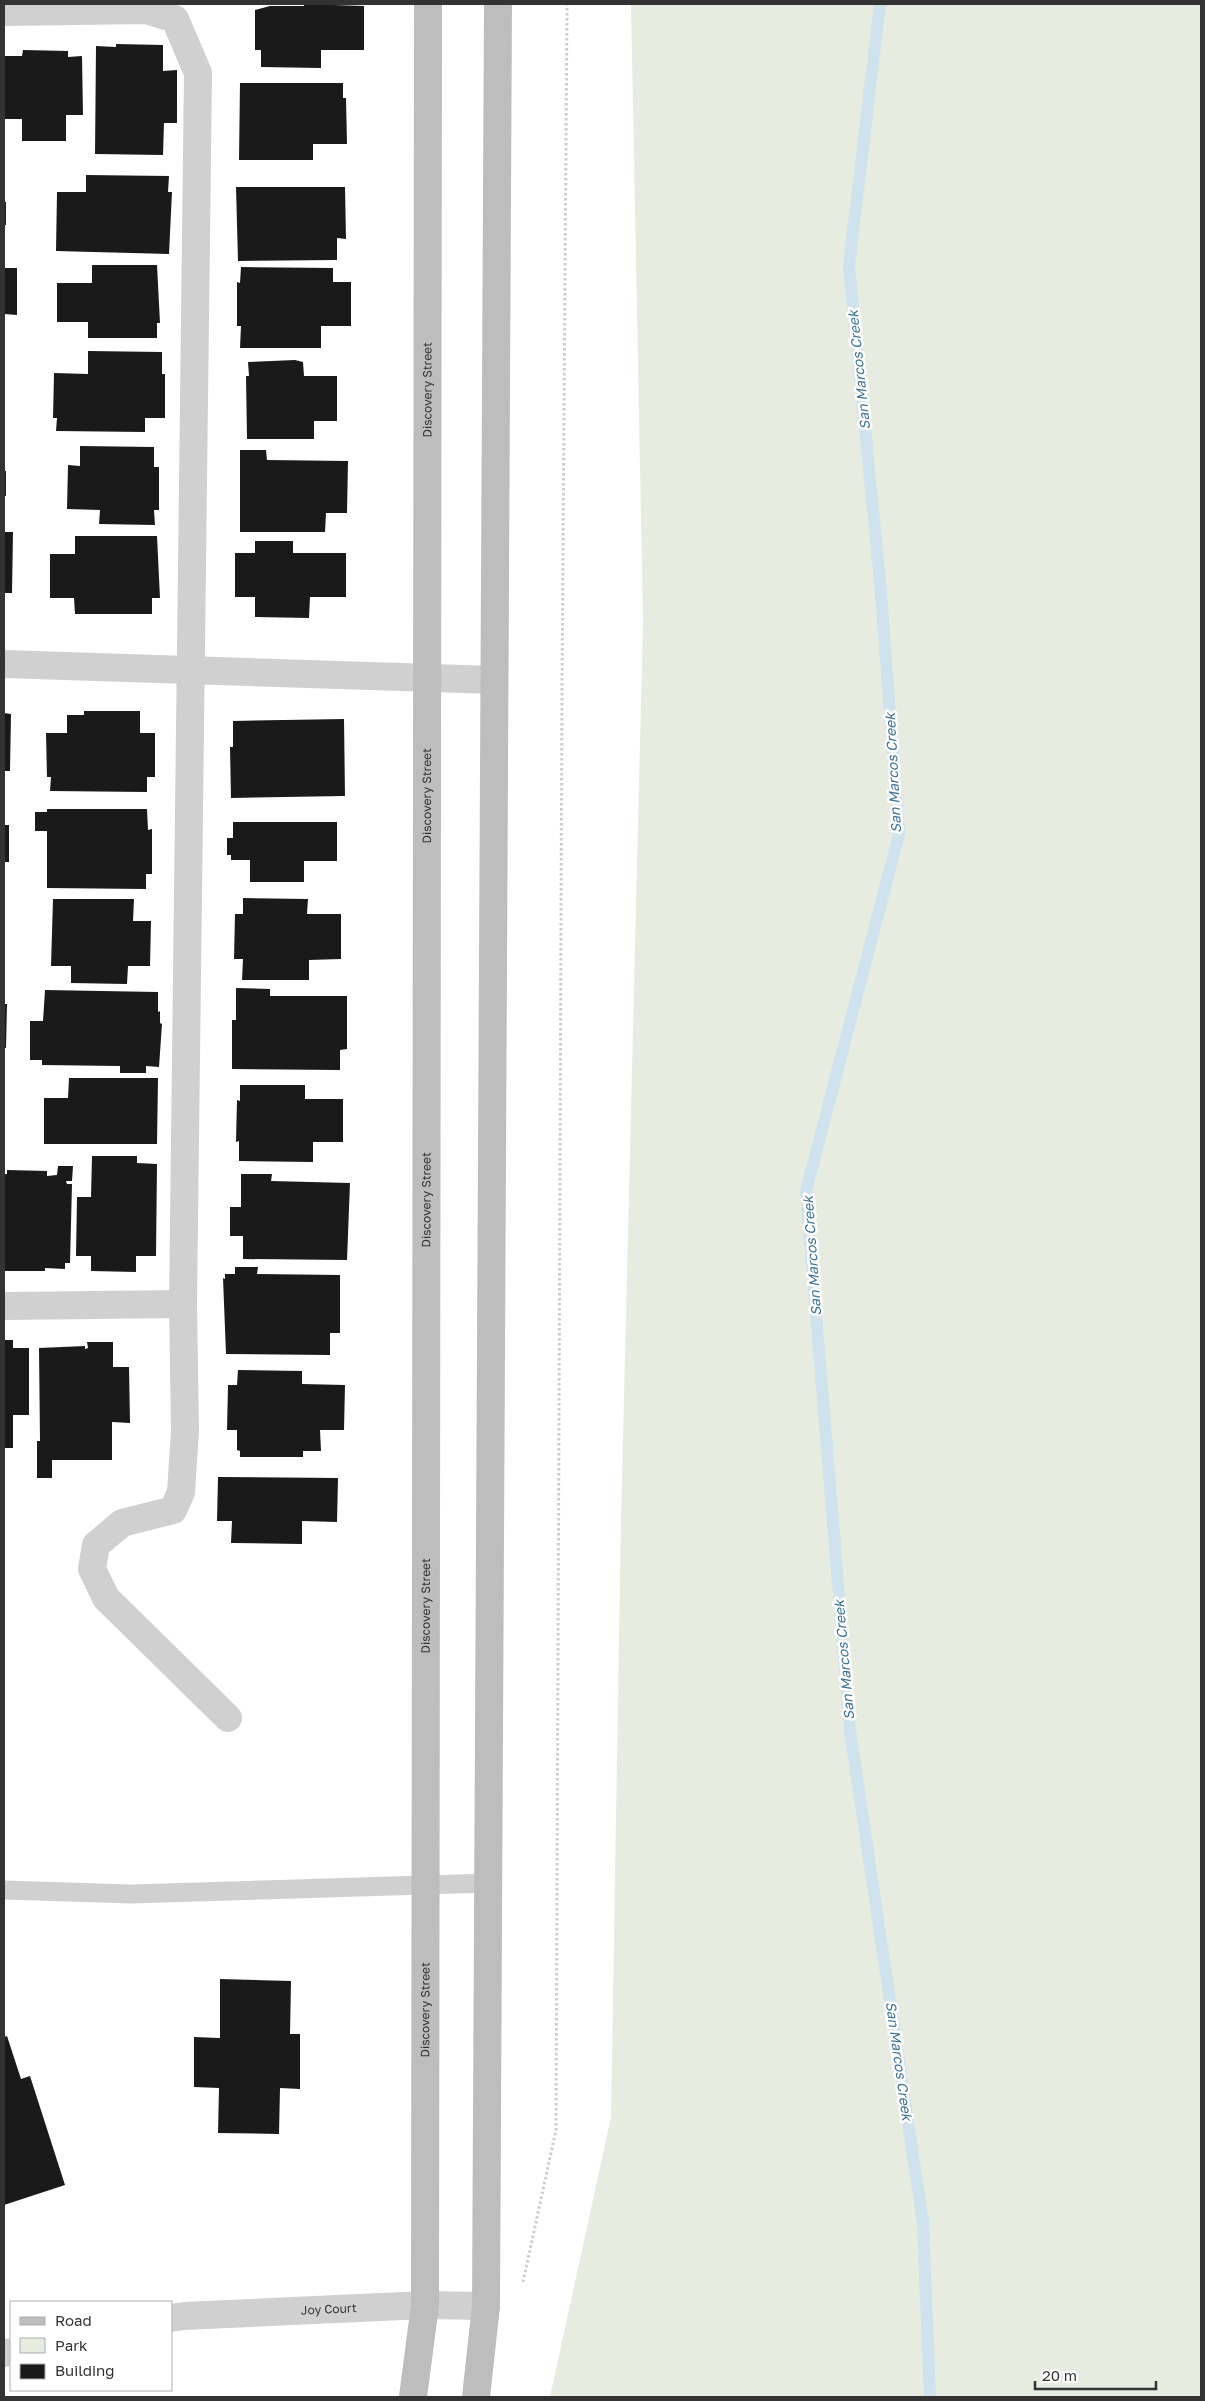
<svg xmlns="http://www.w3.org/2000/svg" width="1205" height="2401" font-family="'Golos Text',sans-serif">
<rect width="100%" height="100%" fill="#fff"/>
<path fill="#e6ecdf" d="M631 4H1201V2397H550L611 2117 621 1519 643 621Z"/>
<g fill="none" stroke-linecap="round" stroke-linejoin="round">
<path stroke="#cfe2ee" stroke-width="12" d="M880 4 849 266 880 581 899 834 806 1191 850 1731 923 2223 930 2397"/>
</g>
<path fill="#1a1a1a" d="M304 4 364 6V50H321V68L261 67V50H255V10L270 6H304Z
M116 44 163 45V71L177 70V123H164L163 155 95 154 96 46 116 47Z
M23 50 68 51V57L82 56 83 115H66V141H22V119H4V56H22Z
M240 83H343V98H346L347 144H313V160H239Z
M86 175 169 176 168 192H172L169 254 56 251 57 192H86Z
M236 187H345L346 239 337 238V260L238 261Z
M4 202H6V225H4Z
M92 265H157L160 323H157V338H88V322H57V283H92Z
M241 267 333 268V282H351V326H321V348H240L241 326H237V282L240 283Z
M4 268H17V315L4 314Z
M88 351 162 352V374H165V418H145V432L56 431 57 418H53L54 373 88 374Z
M295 360 303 362 304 376H337V421H314V439H247L246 376H249L248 362Z
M80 446 154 447V467H159V510H154L155 525 99 524 100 510 67 509 68 465 80 466Z
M240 450H266L267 460 348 461 347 513H326L325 532H240Z
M4 471H6V496H4Z
M4 532H13L12 593H4Z
M75 536H157L160 598H152V614H75L74 598H50V554H75Z
M255 541H293V553H346V597H310L309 618 255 617V597H235V553H255Z
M84 711H140V733H155V777H147V792L50 791 51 777H47L46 733H67V715H84Z
M4 713 11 714 10 771H4Z
M344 719 345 796 231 798 230 747H233V721Z
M47 809H147L148 830 152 829V874H146V889L47 888V831H35V812H47Z
M233 822H337V861H304V882H250V860H231V855H227V838H233Z
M4 825H9V862H4Z
M243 898 308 899 307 914H341V959L309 960V980H242L243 959H234L235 914H243Z
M53 899H134L133 921H151L150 966H128L127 984 71 983V966H51Z
M236 988 270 989V996H347V1049L340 1050V1070L232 1069V1020H236Z
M45 990 158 992V1012L160 1011V1023L162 1024 159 1067 146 1066V1073H120V1066L42 1065V1060H30V1021H43Z
M4 1004H7L6 1048H4Z
M69 1078H158L157 1144H44V1098H68Z
M240 1085H305V1099H343V1142H313V1162L239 1161V1141L236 1142 237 1100 240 1101Z
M92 1156H137V1163L157 1164 156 1256H136V1272L91 1271V1256H76L77 1197H91Z
M58 1166H73L72 1181H66L67 1184H72L70 1263H65V1269L45 1268V1271H4V1174H7V1170L47 1171V1176L57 1175Z
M241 1174H272L271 1181 350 1183 347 1260 243 1259V1236H230V1207H241Z
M235 1267H258L257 1274 340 1275V1333H330V1355L226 1354 223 1278 225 1279V1274H235Z
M4 1340H13V1348H29V1415H13V1448H4Z
M87 1342H113V1367H129L130 1423 112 1422V1460H52V1478H37V1441H40L39 1348 85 1346V1349L88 1348Z
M238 1370 302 1371V1384L345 1385 344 1430H320L321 1451H303V1457H240V1451L237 1450V1430H227L228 1385H237Z
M218 1477 338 1478 337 1522 302 1521V1544L231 1543 232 1521H217Z
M220 1979 291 1981 290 2034H300V2089L280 2088 279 2134 218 2133 219 2088 194 2087V2037L220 2038Z
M7 2036 21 2079 30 2076 65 2185 4 2205V2037Z"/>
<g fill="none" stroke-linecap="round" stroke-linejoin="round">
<path stroke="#cdcdcd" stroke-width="3" stroke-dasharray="2.5 2.5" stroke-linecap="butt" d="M523 2282 556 2130 562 691 567 4"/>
<path stroke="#d0d0d0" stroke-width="19" d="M4 1890 131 1894 489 1883"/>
<g stroke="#d0d0d0" stroke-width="28">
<path d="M4 12 146 10 175 19 198 73 183 1304 185 1431 181 1492 173 1510 122 1523 96 1545 92 1569 106 1598 228 1718"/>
<path d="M4 664 494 680"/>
<path d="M4 1306 183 1304"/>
<path id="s1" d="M171 2318 184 2316 425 2305 486 2306"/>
<path d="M4 2353 11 2352"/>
</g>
<g stroke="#bdbdbd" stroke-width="28">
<path id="s2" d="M413 2397 425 2305 428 4"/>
<path d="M476 2397 486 2306 498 4"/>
</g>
</g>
<g text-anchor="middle" stroke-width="5" stroke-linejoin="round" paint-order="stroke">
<g font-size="12" fill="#333" stroke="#fff">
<text dy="4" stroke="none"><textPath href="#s2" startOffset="2008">Discovery Street</textPath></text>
<text dy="4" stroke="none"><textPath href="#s2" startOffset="1602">Discovery Street</textPath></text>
<text dy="4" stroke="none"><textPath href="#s2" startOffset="1198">Discovery Street</textPath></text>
<text dy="4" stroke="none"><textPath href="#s2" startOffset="792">Discovery Street</textPath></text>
<text dy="4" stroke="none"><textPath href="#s2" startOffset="388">Discovery Street</textPath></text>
<text dy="4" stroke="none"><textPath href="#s1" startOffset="158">Joy Court</textPath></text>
</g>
<g font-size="14" font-style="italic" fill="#3f7597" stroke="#fff">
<text transform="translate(859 370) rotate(-96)" y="5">San Marcos Creek</text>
<text transform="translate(893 773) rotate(-93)" y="5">San Marcos Creek</text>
<text transform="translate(812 1256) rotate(-94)" y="5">San Marcos Creek</text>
<text transform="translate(844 1660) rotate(-95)" y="5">San Marcos Creek</text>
<text transform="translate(899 2061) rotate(82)" y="5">San Marcos Creek</text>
</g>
</g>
<rect width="1205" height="2401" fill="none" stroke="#333333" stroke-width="10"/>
<rect x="10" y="2301" width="162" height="90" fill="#ffffff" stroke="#adadad"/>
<rect x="20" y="2317" width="25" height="8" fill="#bdbdbd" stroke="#adadad"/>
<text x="55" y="2326" font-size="15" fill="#333333">Road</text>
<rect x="20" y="2338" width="25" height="15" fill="#e6ecdf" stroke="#adadad"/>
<text x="55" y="2351" font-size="15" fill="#333333">Park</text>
<rect x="20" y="2364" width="25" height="15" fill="#1a1a1a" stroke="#adadad"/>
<text x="55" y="2376" font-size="15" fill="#333333">Building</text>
<path d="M1035 2381v8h121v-8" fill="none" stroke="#333333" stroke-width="2.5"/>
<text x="1042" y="2381" font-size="15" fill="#333333" stroke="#ffffff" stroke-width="4" paint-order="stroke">20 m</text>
</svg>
